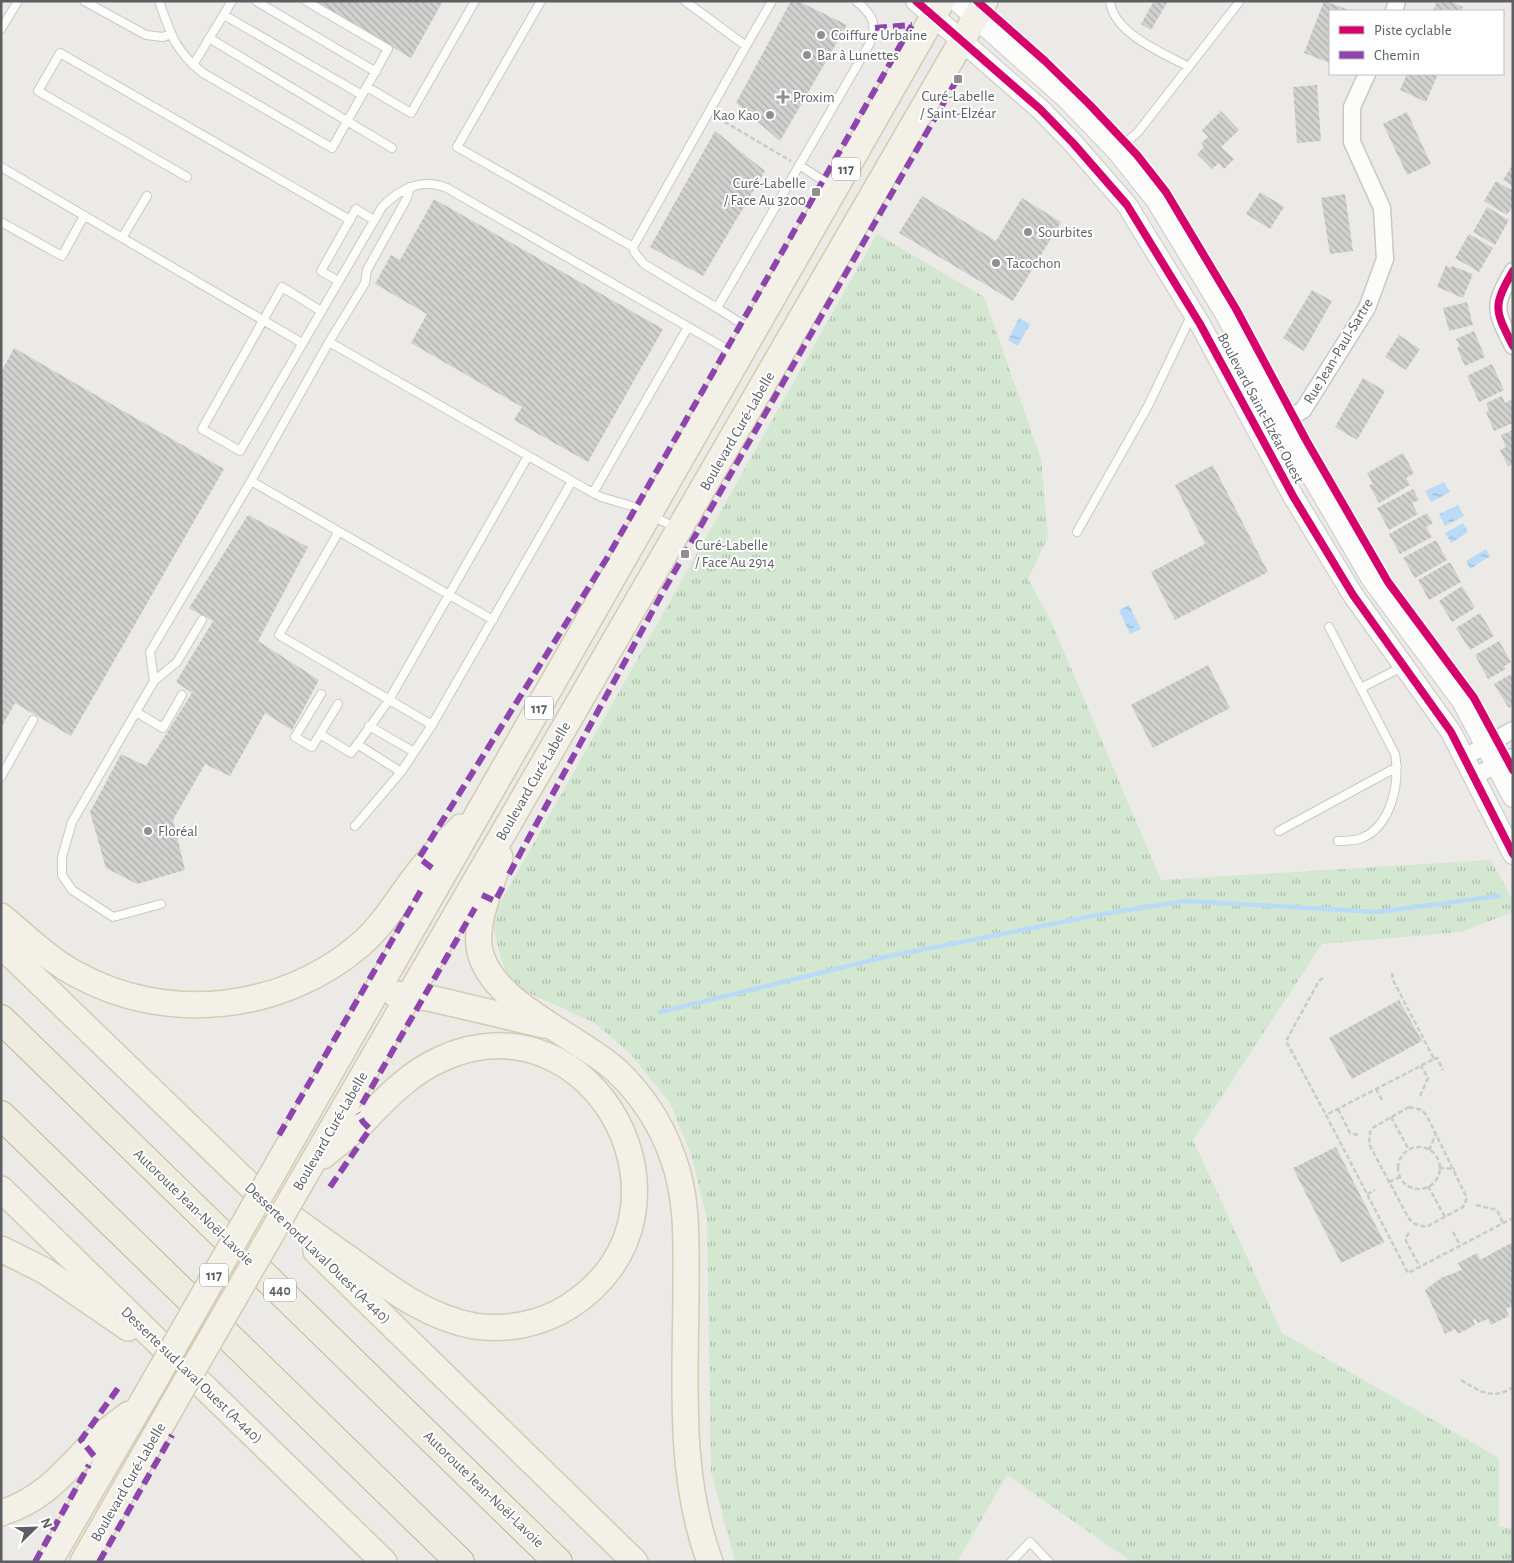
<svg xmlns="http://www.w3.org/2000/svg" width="1514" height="1563" font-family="'Alegreya Sans',sans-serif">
<defs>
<pattern id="grass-tufts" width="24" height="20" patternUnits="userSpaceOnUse" patternTransform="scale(1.25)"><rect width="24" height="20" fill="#d3e7d1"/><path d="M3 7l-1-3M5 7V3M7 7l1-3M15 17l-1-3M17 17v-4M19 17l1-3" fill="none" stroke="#aebead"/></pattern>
<pattern id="water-ripples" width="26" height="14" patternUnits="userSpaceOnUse" patternTransform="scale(1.25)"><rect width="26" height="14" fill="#b9dbf7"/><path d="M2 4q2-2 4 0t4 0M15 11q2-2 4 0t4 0" fill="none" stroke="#99b5cc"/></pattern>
<pattern id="building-back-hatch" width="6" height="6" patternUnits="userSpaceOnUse" patternTransform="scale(1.25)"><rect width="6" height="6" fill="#d1d1cf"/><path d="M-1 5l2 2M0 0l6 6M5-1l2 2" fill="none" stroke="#adadac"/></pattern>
</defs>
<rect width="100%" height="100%" fill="#ebeae6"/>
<path fill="url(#grass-tufts)" d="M877 234 984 297 1041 459 1048 537 1028 579 1050 619 1161 880 1491 860 1513 901V912L1461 932 1322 944 1193 1140 1282 1333 1499 1458V1526L1513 1529V1562H1132L1007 1475 957 1562H735L711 1471 707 1219 691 1154 670 1103 629 1052 593 1022 522 990 509 977 502 962 494 931 495 912Z"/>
<path fill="url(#water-ripples)" d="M1019 318 1030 324 1018 346 1008 340Z
M1444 482 1450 492 1431 502 1425 491Z
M1458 505 1464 516 1445 526 1439 514Z
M1463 523 1468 532 1451 543 1445 533Z
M1486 549 1490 556 1470 569 1466 561Z
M1129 605 1141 629 1130 634 1119 610Z"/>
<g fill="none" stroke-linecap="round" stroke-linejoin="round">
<path stroke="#b9dbf7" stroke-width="4.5" d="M660 1012 885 957 1103 914 1186 901 1377 912 1499 896"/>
</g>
<path fill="url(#building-back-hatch)" d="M314 1H443L411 58Z
M791 1H798L847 25 780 141 736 103Z
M1154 1H1168L1151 30 1141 24Z
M1324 1 1352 11H1330V63L1304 53Z
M1437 1H1449L1463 7 1461 11H1433Z
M1407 74H1438L1426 102 1400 90Z
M1317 85 1321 141 1297 143 1293 87Z
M1221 111 1239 130 1221 147 1234 159 1224 169 1219 163 1212 169 1197 154 1204 147 1201 143 1208 137 1202 130Z
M1407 112 1431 164 1407 175 1383 124Z
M715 131 765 171 703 276 650 247Z
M1513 164V186L1503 180Z
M1496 181 1513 191V206L1507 215 1484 201Z
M1260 192 1284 207 1270 229 1246 214Z
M1345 194 1353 251 1330 254 1321 198Z
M922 196 996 241 1022 198 1061 222 1013 301 899 233Z
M434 199 663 329 588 462 514 420 522 407 411 343 427 314 375 284 391 255 400 260Z
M1487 207 1509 220 1495 245 1473 232Z
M1469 234 1493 248 1479 272 1455 258Z
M1446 265 1451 268 1452 266 1473 274 1463 298 1437 287Z
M1312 290 1332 301 1304 351 1283 338Z
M1467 302 1473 325 1449 331 1443 308Z
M1474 331 1485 357 1465 366 1457 348 1460 346 1456 339Z
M1399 335 1420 349 1406 370 1385 357Z
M14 348 224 469 71 736 15 703 1 728V372Z
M1492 364 1504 390 1479 402 1467 376Z
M1363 378 1385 391 1357 440 1335 427Z
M1502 396 1505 403 1511 400 1513 405V423L1494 431 1486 412 1489 410 1486 403Z
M1513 430V464L1508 466 1500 450 1506 447 1501 435Z
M1403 453 1414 473 1406 478 1410 485 1379 503 1369 485 1373 484 1367 473Z
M1213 465 1268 572 1175 620 1151 572 1205 544 1175 485Z
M1413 489 1419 500 1412 503 1418 514 1389 530 1377 508Z
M1427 513 1433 523 1426 527 1432 537 1400 554 1389 534Z
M248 515 308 547 258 641 319 680 292 730 265 713 230 776 205 764 173 820 185 870 137 884 106 868 90 812 121 754 146 766 192 693 176 682 213 621 189 608Z
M1436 540 1447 560 1415 578 1403 558Z
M1450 562 1461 582 1429 600 1418 580Z
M1462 586 1475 608 1452 622 1439 601Z
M1480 613 1494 636 1470 650 1456 628Z
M1499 641 1511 662 1504 666 1506 669 1488 679 1475 655Z
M1208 665 1230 708 1153 748 1131 705Z
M1511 674 1513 677V705L1509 708 1494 684Z
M1399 1000 1422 1041 1352 1079 1329 1038Z
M1336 1147 1384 1242 1341 1263 1293 1168Z
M1513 1242V1306L1506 1309 1509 1316 1491 1325 1488 1319 1478 1323 1475 1319 1473 1320 1475 1325 1458 1334 1455 1329 1445 1334 1425 1290 1441 1278 1462 1270 1458 1263 1477 1253 1480 1260Z"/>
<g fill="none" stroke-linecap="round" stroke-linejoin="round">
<g stroke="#c8c8c8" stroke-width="10">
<path id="service" d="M84 1 146 35 163 37 171 34
M159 1C171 34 174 50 203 73L332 148 388 49 306 1
M256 1 376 72
M541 1 457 147 633 247
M685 1 746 46 772 1
M1110 1C1113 33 1163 53 1189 67
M224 15 362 95
M1 29 18 1
M209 38 392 148
M193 65 232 1
M367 87 411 113 475 1
M1118 150 1138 132 1240 1
M799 165 833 187
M1 167 302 343
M187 177 38 91 60 53 350 220
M410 187 407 198 367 270 365 283 329 342 586 489 601 497 635 507 676 528
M1 222 62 256 84 216
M122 238 147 196
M338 281 321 271 356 209 374 220
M717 308 644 264 635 253 633 247 746 46
M321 311 282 287 202 429 240 451 382 207C401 188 421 178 447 188L737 355
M750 329 717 308 870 43C878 23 872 14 856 1
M329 342 251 481 493 620
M593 493 688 327
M1077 532 1148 406 1192 314
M338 533 279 635 432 725 572 481
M1329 627 1395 754C1400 782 1392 825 1362 838 1355 841 1346 841 1338 841
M154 681 177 662 202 620
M1361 688 1404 666
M338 704 320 734 351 753 389 700 528 456
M136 712 163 728 182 695
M369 726 414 752
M320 734 312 747 295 737 321 694
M357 744 401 772 432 725
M1 777 33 720
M355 826 401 772
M1279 831 1397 767
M161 904 113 917 72 890 62 875V857L72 822 154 681 150 652 251 481
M1011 1562 1030 1542 1049 1562"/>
</g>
<g stroke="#c8c8c8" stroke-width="19">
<path id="minor" d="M1394 11 1397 1
M1513 271C1492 307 1495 310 1513 346
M1260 436 1303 410 1367 308 1385 259 1382 208 1352 142V107L1367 74
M1465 757 1513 730
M1474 776 1513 757"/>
</g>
<g stroke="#c8c8c8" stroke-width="22">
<path id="tertiary" d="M916 1 1040 109 1073 143 1127 205 1200 324 1293 496 1353 595 1451 732 1513 854
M957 1 1067 99 1117 151 1156 200 1226 315 1306 466 1371 578 1462 701 1513 797"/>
</g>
<g stroke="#d3cbb3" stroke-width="28">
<path id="primary" d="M500 857C492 885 476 917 479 946 486 1002 578 1035 617 1071 642 1095 662 1126 673 1158 688 1198 686 1242 686 1285 686 1377 677 1473 710 1562
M1 916C25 936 48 959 76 974 166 1024 282 1012 360 945 388 921 403 889 427 862 437 850 450 839 461 827
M1 945 270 1205
M395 994 429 998 544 1025
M278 1164 942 1
M300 1184 985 1
M1 1189 384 1562
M258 1193C288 1215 318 1237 348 1258 387 1286 425 1317 474 1326 506 1331 541 1324 568 1307 715 1214 594 989 441 1059 410 1073 388 1096 365 1120 352 1133 337 1144 323 1156
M1 1249 45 1271 128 1328
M316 1251 635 1562
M1 1513C41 1500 59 1478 87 1449 98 1436 115 1425 129 1414
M49 1562 151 1387
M83 1562 172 1406"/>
</g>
<g stroke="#c2b593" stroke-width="30">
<path id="motorway" d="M1 1019 558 1562
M1 1115 460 1562"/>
</g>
<path stroke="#c7ccc9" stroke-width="2.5" stroke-dasharray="5 2.5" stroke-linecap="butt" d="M718 118 791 161
M1392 973 1393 980 1434 1059 1326 1115 1408 1273 1513 1218
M1323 978 1319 981 1286 1041 1326 1115
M1434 1059 1437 1058 1443 1070
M1376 1089 1383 1102
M1420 1096 1428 1078 1421 1066
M1409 1107 1422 1110 1427 1116 1467 1198 1463 1207 1426 1227 1415 1224 1409 1219 1369 1144 1370 1132 1374 1127Z
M1338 1109 1350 1133 1358 1135
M1391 1117 1409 1150
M1398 1168a21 21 0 1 1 42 0a21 21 0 1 1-42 0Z
M1429 1150 1436 1134
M1439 1168 1455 1169
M1389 1182 1400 1177
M1428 1186 1445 1217
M1367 1194 1375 1190
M1512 1202 1513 1204
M1476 1205 1497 1210 1503 1223
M1453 1232 1460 1245
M1409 1233 1405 1239 1420 1267
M1461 1380C1479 1391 1493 1401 1513 1387"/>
<use href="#service" stroke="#fcfcfb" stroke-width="8"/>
<use href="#minor" stroke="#fcfcfb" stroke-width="16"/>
<use href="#tertiary" stroke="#fcfcfb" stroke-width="20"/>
<use href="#primary" stroke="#f3f1e7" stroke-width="25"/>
<use href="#motorway" stroke="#eeebe0" stroke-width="28"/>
<g stroke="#d3cbb3" stroke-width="28" stroke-linecap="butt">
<path id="primary-bridge" d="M151 1387 278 1164
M172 1406 300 1184"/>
</g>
<use href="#primary-bridge" stroke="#f3f1e7" stroke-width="25"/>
<path stroke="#8e44ad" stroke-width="6" stroke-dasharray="12 6" stroke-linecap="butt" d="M875 28 912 25
M432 868 419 858 607 558 912 25
M509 874 664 590 955 83
M482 895 495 901 505 883
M362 1104 475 908
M279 1135 423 887
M330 1187 370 1129 363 1122 358 1113
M94 1456 81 1440 121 1384
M35 1562 89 1465
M99 1562 172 1435"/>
<g stroke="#fff" stroke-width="11">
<path id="cycleway" d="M916 1 1040 109 1073 143 1127 205 1200 324 1293 496 1353 595 1451 732 1513 854
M977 1 1045 61 1089 104 1137 155 1166 192 1236 309 1306 440 1388 582 1474 698 1513 770
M1513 271C1492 307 1495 310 1513 346"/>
</g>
<use href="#cycleway" stroke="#d6006c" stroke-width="8"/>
</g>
<g fill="#8d9091" stroke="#fff" stroke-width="2">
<circle cx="821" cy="35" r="5"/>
<circle cx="807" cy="55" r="5"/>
<rect x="953" y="74" width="10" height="10" rx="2.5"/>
<path d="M780.5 89.5h5v5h5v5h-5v5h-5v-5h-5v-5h5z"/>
<circle cx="770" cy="115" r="5"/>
<rect x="811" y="187" width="10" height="10" rx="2.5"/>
<circle cx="1028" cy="232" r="5"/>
<circle cx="996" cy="263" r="5"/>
<rect x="680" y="549" width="10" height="10" rx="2.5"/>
<circle cx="148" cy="831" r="5"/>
</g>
<g text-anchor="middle" stroke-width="4" stroke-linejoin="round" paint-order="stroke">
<g fill="#fff" stroke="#8c8f92" stroke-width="1">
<rect x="832" y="157.5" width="28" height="23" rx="4"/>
<rect x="525" y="696.5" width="28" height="23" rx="4"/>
<rect x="200" y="1263.5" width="28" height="23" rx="4"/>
<rect x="264" y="1278.5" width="32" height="23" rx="4"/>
</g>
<g font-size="14" font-weight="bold" fill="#5b5f63">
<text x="846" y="174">117</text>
<text x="539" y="713">117</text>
<text x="214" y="1280">117</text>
<text x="280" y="1295">440</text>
</g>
<g font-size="15" fill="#5b5f63" stroke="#fff" text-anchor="start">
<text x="831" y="40">Coiffure Urbaine</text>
<text x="817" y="60">Bar à Lunettes</text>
<text x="958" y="101" text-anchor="middle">Curé-Labelle<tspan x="958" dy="17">/ Saint-Elzéar</tspan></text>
<text x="793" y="102">Proxim</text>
<text x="760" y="120" text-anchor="end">Kao Kao</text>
<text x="806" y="188" text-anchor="end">Curé-Labelle<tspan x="806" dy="17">/ Face Au 3200</tspan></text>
<text x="1038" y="237">Sourbites</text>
<text x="1006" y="268">Tacochon</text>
<text x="695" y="550">Curé-Labelle<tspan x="695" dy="17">/ Face Au 2914</tspan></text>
<text x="158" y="836">Floréal</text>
</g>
<g font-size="15" fill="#5b5f63" stroke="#fff">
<text transform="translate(1338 351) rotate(-59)" y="5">Rue Jean-Paul-Sartre</text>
<text transform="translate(1261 408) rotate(62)" y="5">Boulevard Saint-Elzéar Ouest</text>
<text transform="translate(737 431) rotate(-60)" y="5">Boulevard Curé-Labelle</text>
<text transform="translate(533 781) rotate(-60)" y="5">Boulevard Curé-Labelle</text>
<text transform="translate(330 1131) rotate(-60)" y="5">Boulevard Curé-Labelle</text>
<text transform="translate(194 1207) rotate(44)" y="5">Autoroute Jean-Noël-Lavoie</text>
<text transform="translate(318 1253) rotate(44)" y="5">Desserte nord Laval Ouest (A-440)</text>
<text transform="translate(192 1375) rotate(44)" y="5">Desserte sud Laval Ouest (A-440)</text>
<text transform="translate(128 1482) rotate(-60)" y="5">Boulevard Curé-Labelle</text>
<text transform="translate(484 1489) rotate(44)" y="5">Autoroute Jean-Noël-Lavoie</text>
</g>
</g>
<rect width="1514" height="1563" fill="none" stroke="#5b5f63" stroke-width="5"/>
<rect x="1329" y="10" width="175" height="65" fill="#ffffff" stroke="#bdbfc1"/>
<rect x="1339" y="26" width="25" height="8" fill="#d6006c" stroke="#bdbfc1"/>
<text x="1374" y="35" font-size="15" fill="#5b5f63">Piste cyclable</text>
<rect x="1339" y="51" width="25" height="8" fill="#8e44ad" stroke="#bdbfc1"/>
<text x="1374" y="60" font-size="15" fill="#5b5f63">Chemin</text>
<g transform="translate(35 1528) rotate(67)" stroke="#ffffff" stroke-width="4" paint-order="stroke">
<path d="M0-4L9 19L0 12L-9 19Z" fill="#5b5f63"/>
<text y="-8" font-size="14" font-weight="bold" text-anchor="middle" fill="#5b5f63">N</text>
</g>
</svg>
